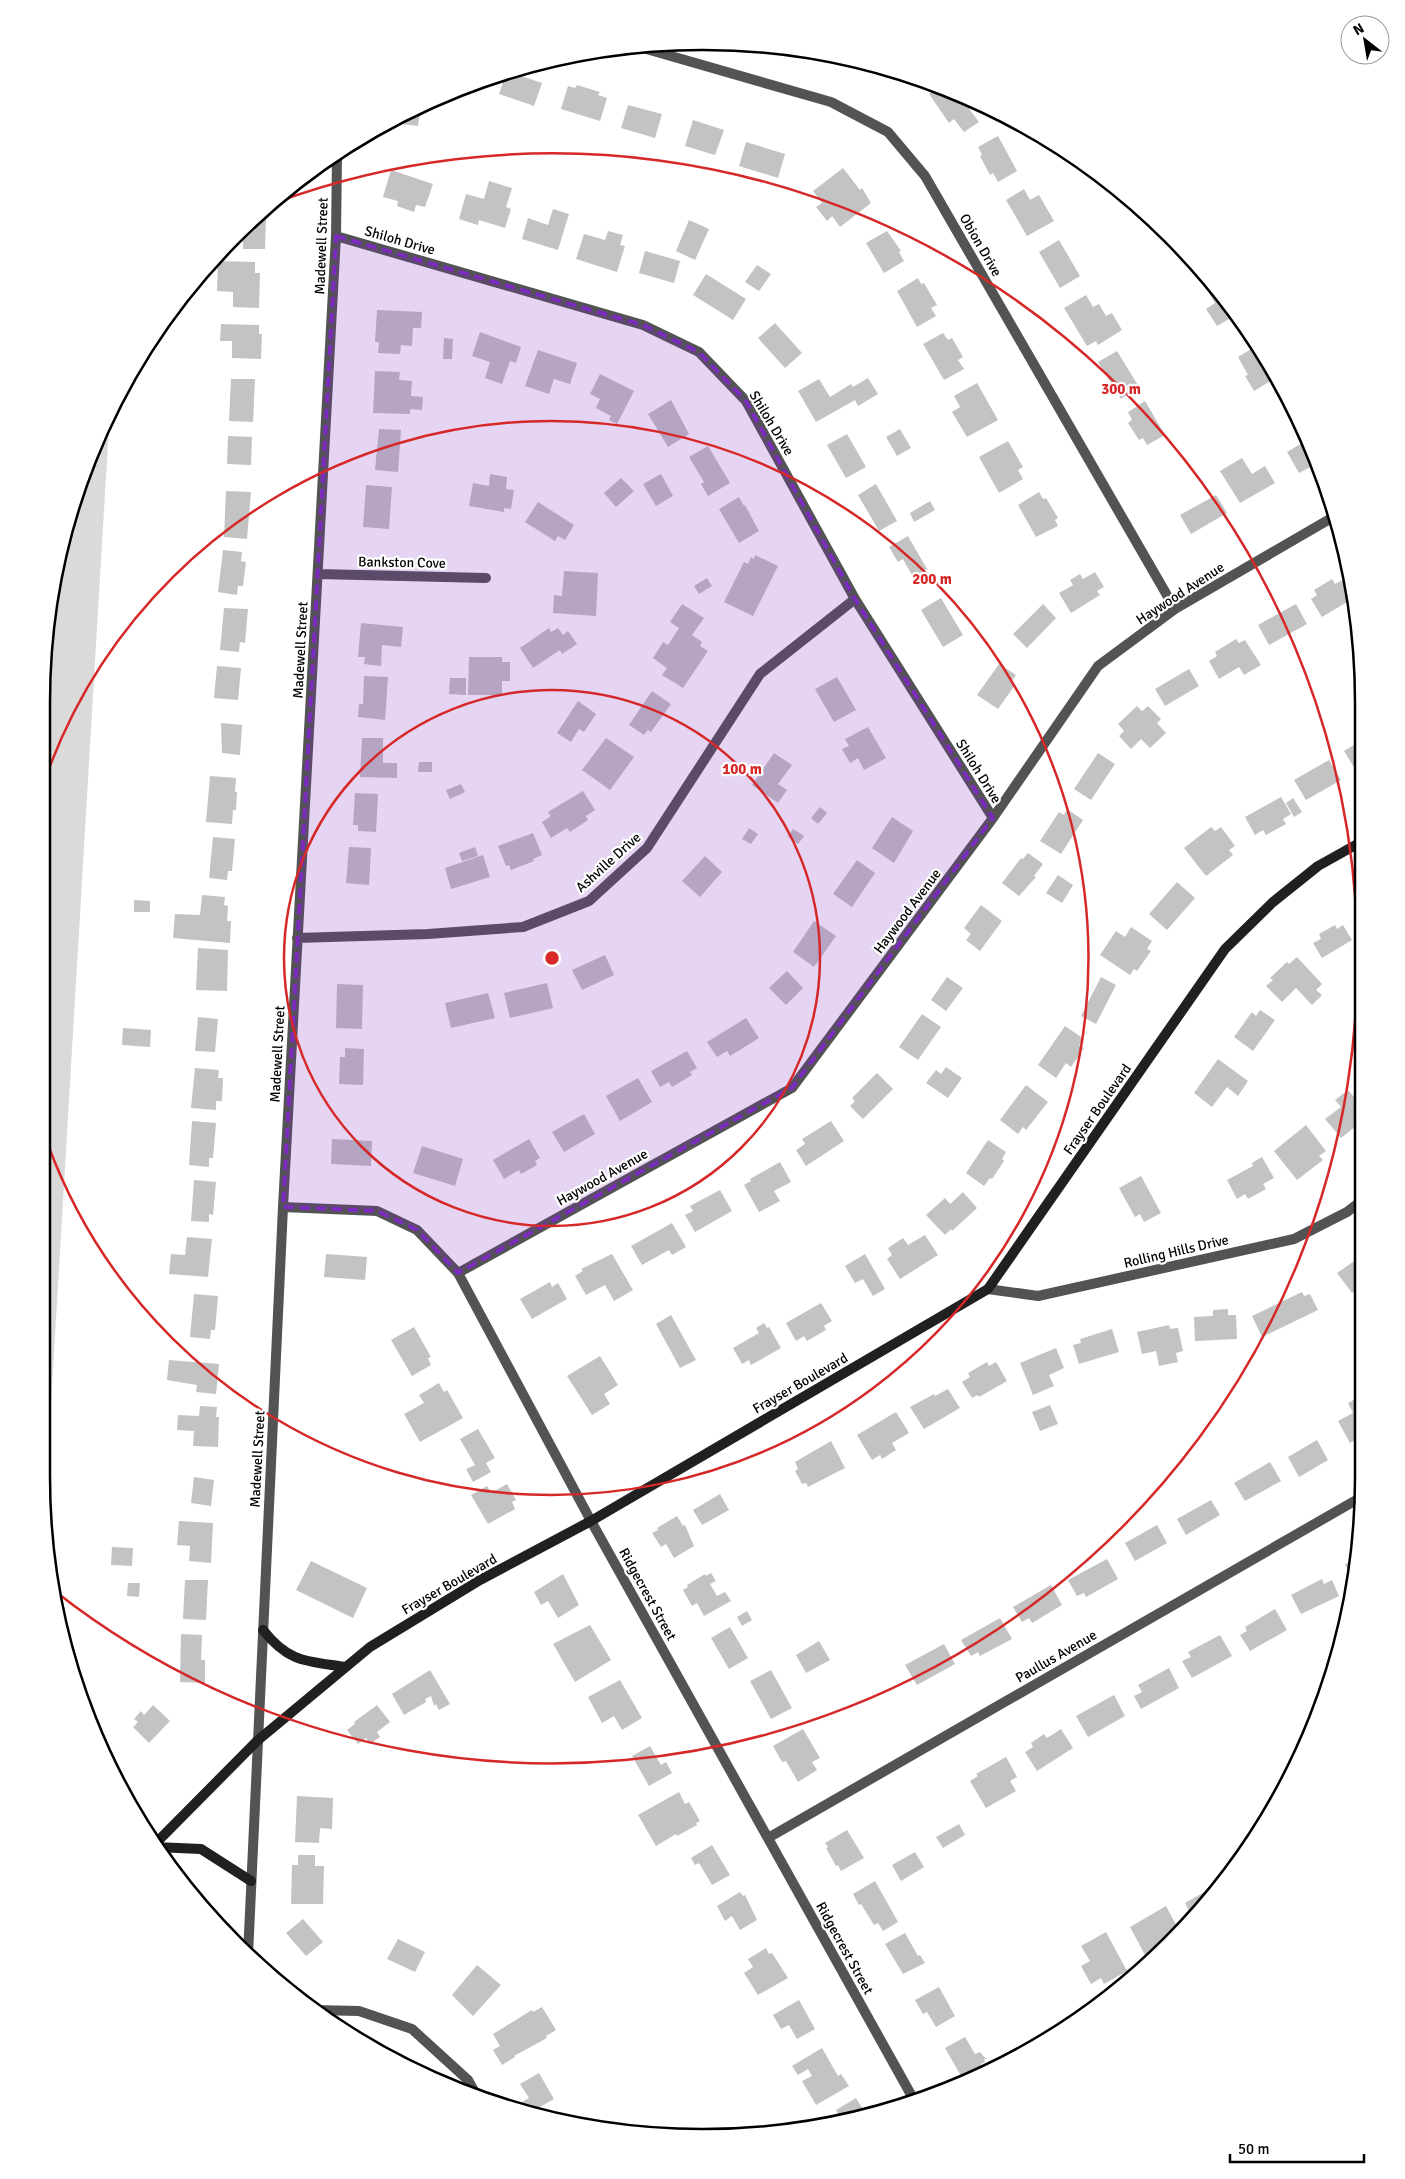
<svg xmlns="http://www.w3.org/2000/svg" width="1405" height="2179" font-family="Signika,sans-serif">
<rect width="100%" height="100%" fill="#fff"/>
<path fill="#dadada" d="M110 409 47 1471V616L76 490Z"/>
<path fill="#c3c3c3" d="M509 72 542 83 534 106 499 94 506 73Z
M577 85 600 92 598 95 607 98 600 121 561 109 568 86 575 88Z
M939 87 960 97 979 122 964 132 954 119 949 123 929 94Z
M421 105 418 126 393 123 394 119Z
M628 105 662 114 655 138 621 128Z
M693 120 724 130 715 155 685 146Z
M998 136 1017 171 998 182 993 173 990 175 980 156 982 155 978 147Z
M746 142 785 154 778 178 739 166Z
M843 168 860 190 862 188 871 203 840 227 832 216 827 221 816 207 822 203 813 191Z
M391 170 433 184 425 207 416 205 414 212 397 206 398 201 383 197Z
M489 181 512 188 506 207 511 209 505 228 479 220 478 225 459 219 466 194 484 199Z
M1024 189 1030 200 1039 195 1054 221 1027 236 1006 200Z
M553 209 569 214 558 250 522 239 528 218 548 225Z
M263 212V216H266L265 249H243V231Z
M689 220 709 229 695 260 676 251Z
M608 231 623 235 620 245 625 246 617 272 576 259 584 234 605 240Z
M887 231 901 251 899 252 904 261 884 273 866 243Z
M1059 240 1080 276 1060 288 1039 252Z
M645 251 680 261 674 283 639 273Z
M218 261 255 262V273H260L259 308 233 307V292L217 291Z
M757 265 771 274 759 291 745 282Z
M706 274 746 299 733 320 693 295Z
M918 278 921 284 924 283 937 305 931 308 936 316 917 327 897 291Z
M1210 282 1227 300 1236 315 1217 326 1206 309 1215 303 1204 285Z
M1086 295 1093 307 1099 304 1106 316 1112 313 1122 330 1098 345 1096 341 1087 346 1064 308Z
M377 310 422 312 421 328H413L412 346 401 345 400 354 378 353 379 342H375Z
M775 323 802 353 785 368 758 338Z
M221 324 259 325V334H262L261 359 232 358V341H220Z
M480 332 521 347 516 363 510 361 502 384 485 378 490 362 472 356Z
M943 333 948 340 952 338 963 357 958 360 964 369 944 380 923 344Z
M444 338 453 339 452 359H443Z
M1256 346 1276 378 1254 391 1245 376 1248 375 1238 357Z
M538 350 577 363 570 384 554 379 549 394 525 386Z
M1117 351 1139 387 1121 399 1098 362Z
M375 371 400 372 399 380 412 381 411 396 423 397 422 410 410 409V414L373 413Z
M600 374 634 391 617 424 609 420 611 416 596 408 600 399 590 394Z
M868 378 878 394 858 406 855 400 816 422 798 391 819 379 830 397 851 384 853 387Z
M231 379H255L253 422 229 421Z
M977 383 998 420 967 437 952 412 960 407 954 396Z
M671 400 689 434 668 447 648 414Z
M1145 401 1165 435 1147 445 1143 438 1139 440 1128 423 1132 420 1128 412Z
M379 429 401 430 398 472 375 470Z
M900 429 911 448 897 456 886 437Z
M847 434 866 467 846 478 827 445Z
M228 436 252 437 251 465 227 464Z
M1307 440 1316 464 1299 473 1287 452Z
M1008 441 1023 467 1018 470 1023 479 999 493 979 457Z
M708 446 730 483 708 496 701 484 704 482 689 457Z
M1242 458 1252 474 1265 466 1275 483 1240 503 1220 471Z
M490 474 507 477 506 489 514 490 511 509 504 508V512L469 506 473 483 489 486Z
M661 474 673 496 656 506 643 484Z
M621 478 634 491 616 507 604 493Z
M876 484 897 521 879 531 858 495Z
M366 485 392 487 389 529 363 527Z
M226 491 251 492 247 539 224 537Z
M1039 492 1043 499 1046 498 1058 518 1055 520 1058 526 1036 537 1018 505Z
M1216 495 1227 513 1191 534 1180 515Z
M739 497 744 506 745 505 759 531 739 543 719 509Z
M930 501 935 510 914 522 910 513Z
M538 502 574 525 565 540 558 536 555 541 525 522Z
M908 536 927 569 913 577 903 559 898 562 889 547Z
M223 550 242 552 241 561 246 562 243 586H238L237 595 218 592Z
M755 555 778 566 753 616 724 602 744 562 748 564 751 557 754 559Z
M564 571 598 573 596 616 553 613 554 595 562 596Z
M1095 572 1104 587 1097 591 1100 595 1071 613 1059 593 1073 585 1070 580 1080 574 1083 579Z
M1349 577 1352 599 1322 617 1311 599 1317 595 1314 590 1332 579 1335 584Z
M707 578 712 586 699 594 694 586Z
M941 598 963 635 943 647 921 610Z
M682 604 704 618 692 635 702 642 700 646 708 651 683 688 662 675 667 668 653 658 663 642 668 645 679 628 670 622Z
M1043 604 1056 618 1027 648 1013 634Z
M1296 604 1307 624 1269 645 1258 625Z
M224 608 248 609 245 643 240 642 239 652 220 650Z
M361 623 403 627 401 647 382 645 381 666 364 664 365 657H358Z
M549 628 551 632 558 628 563 635 568 631 577 644 562 654 560 650 533 668 520 648Z
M1236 639 1239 643 1245 640 1261 665 1244 675 1239 667 1219 679 1209 661 1217 656 1215 652Z
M469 657H502V662H510V681H502V695H468Z
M999 664 1016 675 1011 682 1015 685 998 709 977 695Z
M217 666 241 668 238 700 214 698Z
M1189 669 1199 686 1165 706 1155 689Z
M364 676 388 677 385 720 358 717 359 704H363Z
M837 677 856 710 834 722 815 689Z
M450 678H466V695L449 694Z
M652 691 671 704 651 732 648 730 644 735 629 725Z
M578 701 596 714 584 732 579 729 571 742 557 733Z
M1137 706 1142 711 1148 706 1161 719 1157 723 1166 733 1150 748 1141 739 1131 749 1119 736 1124 731 1118 724Z
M221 723 242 725 240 755 222 753Z
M868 727 886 758 864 770 858 758 850 763 842 749 849 746 845 739Z
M362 738H383V763H397V778L360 777Z
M606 738 634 757 610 790 582 770Z
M1362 740V772L1358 774 1344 751Z
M774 753 792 765 778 784 787 790 778 803 752 785Z
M1098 753 1115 764 1091 800 1074 789Z
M1329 760 1341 780 1306 800 1294 780Z
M419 762H432V772H418Z
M210 776 236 778 235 792H237L236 810H233L232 824 206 822Z
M461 784 465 792 450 799 446 790Z
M583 791 595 810 586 816 588 820 570 832 567 828 551 838 542 822 551 816 548 812Z
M355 793 378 794 376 832 358 831V825H353Z
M1281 797 1291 814 1283 819 1286 824 1266 835 1263 830 1255 835 1245 817Z
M1293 798 1302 812 1294 817 1286 803Z
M820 807 827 813 818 824 811 818Z
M1067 809 1083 820 1061 854 1040 841 1059 812 1064 815Z
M892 817 913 831 894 863 872 848Z
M1211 827 1215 831 1221 827 1235 846 1229 850 1233 855 1206 876 1184 848Z
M749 828 758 834 751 844 742 839Z
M793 829 804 836 798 844 788 837Z
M533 833 542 855 533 859 534 861 511 870 509 865 506 866 498 846Z
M213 837 235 839 232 871H228L227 880 209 878Z
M349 847 371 848 369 885 346 883Z
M475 847 478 856 462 861 459 853Z
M1028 853 1043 864 1034 876 1036 877 1019 896 1002 883 1021 858 1023 859Z
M483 855 490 877 451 889 445 868Z
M705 856 722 872 700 897 682 881Z
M857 860 875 873 852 907 833 894Z
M1058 875 1073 885 1062 903 1046 893Z
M1177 882 1195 898 1167 930 1149 914Z
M202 895 225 897 224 905 228 906 227 921H231L230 943 173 938 175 914 200 915Z
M134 900 150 901V912H134Z
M1361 904V918L1355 907Z
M981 905 1002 921 980 951 966 940 971 934 964 928Z
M814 921 836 936 814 967 793 952Z
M1335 925 1337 929 1343 925 1352 940 1322 958 1313 943 1321 939 1319 934Z
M1131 927 1152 941 1147 949 1151 951 1137 971 1134 969 1130 975 1100 955 1116 931 1125 937Z
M198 948 228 950 227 991 196 990Z
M605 955 614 975 582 990 572 970Z
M1297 957 1322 984 1316 990 1322 995 1312 1005 1296 988 1282 1002 1266 986 1273 980 1270 978 1287 962 1289 964Z
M787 971 803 988 786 1005 769 988Z
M947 977 963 988 946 1011 931 1000Z
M1101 977 1116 985 1096 1024 1081 1016Z
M547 983 553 1008 510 1018 504 993Z
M337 984 363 985 362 1029 336 1028Z
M488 993 495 1018 451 1028 445 1003Z
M1260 1010 1275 1020 1253 1051 1234 1037 1252 1012 1256 1016Z
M922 1014 941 1027 918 1060 899 1047Z
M198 1017 218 1019 215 1052 195 1051Z
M746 1018 759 1038 730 1056 727 1051 717 1057 707 1042Z
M1065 1026 1084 1039 1079 1045 1084 1048 1071 1067 1066 1063 1056 1078 1038 1065Z
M123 1028 151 1030 150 1047 122 1045Z
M345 1048 364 1049 363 1085 339 1084 340 1057H345Z
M687 1051 697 1068 690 1072 692 1075 672 1087 669 1082 660 1087 651 1071Z
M1218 1059 1248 1081 1238 1096 1227 1087 1212 1107 1194 1093Z
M946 1067 962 1078 948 1098 926 1083 936 1070 941 1074Z
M195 1068 219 1070 218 1078H223L222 1101H216V1110L191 1108Z
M877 1073 893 1089 863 1119 850 1106 855 1101 852 1098Z
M638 1078 652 1102 620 1121 606 1096Z
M1026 1085 1048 1102 1026 1130 1023 1127 1018 1134 1000 1120Z
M1348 1090 1354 1097 1360 1092V1123L1341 1138 1325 1119 1341 1107 1335 1100Z
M584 1114 595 1134 564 1152 552 1132Z
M192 1121 216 1123 213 1158H209V1167L189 1165Z
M831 1121 844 1141 806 1166 796 1150 805 1144 802 1139Z
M1306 1125 1326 1151 1319 1156 1323 1160 1297 1180 1274 1151Z
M332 1139 372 1141 371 1166 331 1164Z
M529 1139 540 1158 535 1161 537 1165 521 1174 519 1170 504 1179 493 1160Z
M988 1140 1006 1152 1002 1159 1004 1161 992 1179 990 1178 984 1186 966 1173Z
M422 1146 463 1159 455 1186 413 1173Z
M1262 1157 1274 1178 1263 1184 1266 1189 1248 1199 1245 1194 1237 1199 1227 1180 1253 1166 1252 1163Z
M780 1162 791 1182 774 1191 780 1201 759 1212 744 1185 751 1181 750 1179Z
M1141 1176 1161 1213 1144 1222 1140 1214 1135 1217 1119 1188Z
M194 1180 216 1182 213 1215 209 1214V1222L191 1221Z
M720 1190 732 1211 695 1232 685 1215 693 1211 690 1206Z
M963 1192 977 1208 952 1231 951 1229 945 1235 926 1215 945 1198 950 1204Z
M672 1223 686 1247 672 1255 669 1250 642 1265 631 1246Z
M925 1235 938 1255 900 1279 887 1259 892 1255 888 1248 903 1238 908 1245Z
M187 1237 212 1239 208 1277 169 1274 171 1254 185 1255Z
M326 1254 367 1257 365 1280 324 1277Z
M612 1254 633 1290 614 1301 605 1285 586 1295 575 1276 583 1271 581 1269Z
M865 1254 885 1289 873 1296 863 1279 855 1283 845 1266Z
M1360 1257 1359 1288 1352 1293 1337 1273Z
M550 1282 552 1287 558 1283 567 1299 532 1319 520 1299Z
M1302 1292 1304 1296 1310 1294 1318 1310 1262 1337 1252 1316Z
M194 1294 218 1296 215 1330H211L210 1339 190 1337Z
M821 1303 832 1321 824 1326 826 1330 807 1341 804 1336 796 1341 786 1323Z
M1228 1309V1315H1236L1237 1339 1195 1341 1194 1317 1213 1316V1310Z
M671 1315 696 1360 680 1368 656 1324Z
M764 1323 767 1328 769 1327 781 1348 751 1365 749 1360 742 1364 733 1348 759 1333 756 1328Z
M1169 1325 1170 1329 1178 1328 1183 1351 1176 1353 1178 1362 1159 1366 1156 1351 1142 1354 1137 1332Z
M414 1327 431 1357 428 1358 431 1365 412 1376 391 1340Z
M1112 1329 1119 1352 1079 1364 1073 1345 1081 1343 1080 1339Z
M1056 1348 1064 1368 1049 1375 1054 1386 1033 1395 1020 1363Z
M600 1356 618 1385 604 1394 610 1404 592 1415 567 1376Z
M169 1360 219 1364 216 1394 196 1392 197 1385 167 1380Z
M987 1362 989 1366 996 1362 1007 1381 979 1397 978 1395 972 1398 962 1382 970 1377 968 1373Z
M439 1383 444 1392 447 1390 463 1418 420 1442 404 1414 424 1403 419 1395Z
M948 1389 960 1408 924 1429 910 1407 934 1394 935 1396Z
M1359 1397V1438L1350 1443 1338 1421 1353 1413 1348 1403Z
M1050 1405 1058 1424 1040 1431 1032 1412Z
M200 1406 217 1407 216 1417H219L218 1447 193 1446 194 1431 177 1430 178 1415 199 1416Z
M896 1412 909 1433 892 1443 896 1450 882 1459 880 1455 872 1460 857 1435Z
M478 1429 495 1458 486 1463 491 1472 473 1482 466 1469 475 1465 460 1439Z
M1317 1440 1328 1460 1299 1477 1288 1457Z
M831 1441 845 1468 808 1487 806 1483 802 1484 795 1471 798 1469 795 1462Z
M1270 1462 1281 1481 1245 1501 1234 1483Z
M194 1477 214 1480 211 1506 191 1503Z
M507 1484 516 1500 512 1502 515 1509 488 1524 471 1495 487 1486 491 1493Z
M720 1494 729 1510 702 1525 693 1510Z
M1211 1500 1220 1515 1186 1535 1177 1519Z
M677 1516 683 1526 685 1525 694 1546 674 1558 666 1544 661 1547 652 1533 658 1530 657 1528Z
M179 1521 213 1523 211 1563 189 1561 190 1546 177 1545Z
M1157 1525 1167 1543 1135 1561 1125 1543Z
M112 1547 133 1548 132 1566 111 1565Z
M1358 1558V1563L1353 1581 1345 1564Z
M1107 1559 1118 1579 1086 1597 1084 1593 1077 1596 1068 1580Z
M311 1561 367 1588 353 1618 296 1590Z
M711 1573 716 1581 710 1584 717 1596 725 1592 731 1601 704 1616 697 1603 692 1606 683 1590 688 1587 687 1585 705 1574 706 1576Z
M563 1574 579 1605 558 1618 548 1601 541 1605 534 1592Z
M1322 1579 1324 1584 1332 1580 1339 1596 1301 1614 1291 1595Z
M185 1580H208L206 1620 183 1619Z
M128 1583H140L139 1597 127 1596Z
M1051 1585 1062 1605 1032 1623 1029 1618 1022 1622 1013 1607Z
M1275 1609 1287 1630 1250 1651 1240 1635 1247 1631 1245 1627Z
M747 1611 752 1620 742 1626 737 1617Z
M1000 1618 1012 1639 980 1656 978 1652 971 1656 961 1640Z
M590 1625 611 1660 575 1682 553 1644Z
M730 1627 748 1658 729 1669 711 1638Z
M181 1634 202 1635 201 1660H205V1683L180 1682Z
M1220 1635 1232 1656 1192 1678 1182 1661 1191 1657 1188 1652Z
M819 1641 830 1660 806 1673 796 1655Z
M944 1644 955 1664 917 1685 905 1665Z
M1169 1668 1179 1688 1141 1709 1134 1696 1142 1692 1138 1685Z
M430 1670 450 1704 439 1710 436 1704 434 1706 431 1696 425 1699 426 1702 404 1715 392 1694Z
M771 1670 792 1708 771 1719 750 1681Z
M620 1680 642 1718 622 1730 614 1716 602 1723 588 1697Z
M1114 1695 1125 1716 1088 1737 1076 1716Z
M153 1705 170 1721 149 1743 133 1727 138 1722 134 1719 141 1711 144 1715Z
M377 1705 390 1722 377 1732 380 1737 370 1744 366 1738 358 1744 347 1730 355 1724 354 1722Z
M803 1729 820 1758 812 1762 817 1770 798 1782 786 1761 782 1762 773 1746Z
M1061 1729 1073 1748 1037 1771 1025 1752 1033 1747 1031 1743 1044 1734 1047 1738Z
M650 1746 661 1765 666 1762 672 1773 649 1786 632 1756Z
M1006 1757 1017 1777 1010 1781 1016 1791 986 1808 970 1781 978 1776 976 1774Z
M679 1792 685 1804 689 1802 700 1821 696 1823 697 1825 677 1836 676 1834 656 1846 638 1815Z
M297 1796 333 1798 332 1829 320 1828 319 1843 295 1842Z
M959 1824 965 1835 943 1848 936 1837Z
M847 1830 864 1858 841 1871 838 1865 836 1866 826 1848 828 1847 825 1843Z
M712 1845 730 1875 712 1885 699 1863 695 1865 691 1858Z
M915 1852 924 1867 901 1881 892 1865Z
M298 1855H315V1866H324L323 1904H291L292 1865H298Z
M875 1881 898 1922 883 1931 878 1923 874 1925 861 1904 859 1905 853 1894Z
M1222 1882 1200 1912 1193 1918 1185 1903Z
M740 1892 743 1896 745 1895 757 1920 740 1930 732 1916 725 1921 717 1906Z
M1166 1906 1179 1930 1162 1945 1145 1955 1130 1927Z
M303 1919 323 1942 306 1956 286 1933Z
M1106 1932 1127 1971 1104 1984 1101 1978 1091 1984 1081 1966 1090 1961 1081 1946Z
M905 1933 918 1956 920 1955 925 1963 903 1974 885 1944Z
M398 1939 425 1952 415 1972 387 1959Z
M766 1948 769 1954 772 1953 788 1978 758 1995 744 1973 753 1967 748 1959Z
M477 1965 501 1985 473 2016 452 1995Z
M939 1987 955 2016 936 2027 927 2012 923 2014 915 2000Z
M799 2000 815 2029 797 2039 789 2025 781 2029 773 2015Z
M542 2007 556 2030 546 2036 547 2038 514 2056 515 2057 502 2065 493 2050 500 2046 493 2034 532 2010 533 2012Z
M965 2037 975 2054 980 2052 986 2059 984 2060 985 2062 981 2064 985 2072 968 2080 964 2074 961 2076 945 2048Z
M822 2048 838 2076 841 2074 849 2086 816 2105 802 2081 812 2076 808 2069 798 2075 792 2066Z
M539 2073 554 2099 533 2111 527 2110 522 2102 529 2098 520 2084Z
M856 2098 867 2116 842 2121 836 2110Z"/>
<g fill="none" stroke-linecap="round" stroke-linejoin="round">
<path stroke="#535353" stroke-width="10" d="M636 46 831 102 888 132 925 176 1175 609
M336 236 643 325 699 352 746 401 855 599 993 818
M318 574 486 578
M297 938 428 934 523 927 589 901 647 848 760 674 855 599
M283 1207 377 1211 417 1230 458 1273 591 1521 914 2100
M458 1273 792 1088 993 818 1098 666 1175 609 1335 516
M988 1289 1038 1296 1294 1239 1347 1212 1360 1202
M768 1838 1358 1499
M248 1955 283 1207 336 236 337 155
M314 2010 359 2011 412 2029 468 2080 478 2098"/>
<path stroke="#202020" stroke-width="10" d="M263 1630C289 1663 307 1661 346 1667
M154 1845 257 1741 370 1647 480 1580 591 1521 988 1289 1225 949 1273 902 1318 866 1361 842
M155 1847 201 1849 251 1881"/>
</g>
<path fill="#7b2cbf" fill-opacity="0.2" stroke="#7b2cbf" stroke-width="4" stroke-dasharray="10 6" stroke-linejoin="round" d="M336 236 643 325 699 352 746 401 855 599 993 818 792 1088 458 1273 417 1230 377 1211 283 1207Z"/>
<g fill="none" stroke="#d62828" stroke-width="2.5">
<circle cx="552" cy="958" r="268"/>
<path d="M47 774A537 537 0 1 1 47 1142"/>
<path d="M277 202A805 805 0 1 1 56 1592"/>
</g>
<g text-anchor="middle" stroke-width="4.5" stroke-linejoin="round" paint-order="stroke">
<g font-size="14" fill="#000" stroke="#fff">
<text transform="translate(400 240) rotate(16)" y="5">Shiloh Drive</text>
<text transform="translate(981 245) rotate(60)" y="5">Obion Drive</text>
<text transform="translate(321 246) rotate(-88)" y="5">Madewell Street</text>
<text transform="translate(772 423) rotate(59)" y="5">Shiloh Drive</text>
<text transform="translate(402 562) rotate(1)" y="5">Bankston Cove</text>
<text transform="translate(1180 593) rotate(-33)" y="5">Haywood Avenue</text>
<text transform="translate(300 650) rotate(-87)" y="5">Madewell Street</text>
<text transform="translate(979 771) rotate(58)" y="5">Shiloh Drive</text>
<text transform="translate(608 862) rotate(-42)" y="5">Ashville Drive</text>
<text transform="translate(907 911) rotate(-53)" y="5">Haywood Avenue</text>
<text transform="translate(277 1054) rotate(-87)" y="5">Madewell Street</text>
<text transform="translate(1097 1109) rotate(-55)" y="5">Frayser Boulevard</text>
<text transform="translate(602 1177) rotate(-29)" y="5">Haywood Avenue</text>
<text transform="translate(1176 1251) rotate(-13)" y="5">Rolling Hills Drive</text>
<text transform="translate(800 1383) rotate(-30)" y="5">Frayser Boulevard</text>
<text transform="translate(257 1459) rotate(-87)" y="5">Madewell Street</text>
<text transform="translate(449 1584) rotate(-30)" y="5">Frayser Boulevard</text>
<text transform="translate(648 1594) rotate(61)" y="5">Ridgecrest Street</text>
<text transform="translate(1056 1656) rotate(-30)" y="5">Paullus Avenue</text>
<text transform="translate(845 1948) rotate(61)" y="5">Ridgecrest Street</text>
</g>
</g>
<path d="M0 0H1405V2179H0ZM702 50H703A652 652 0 0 1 1355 702V1477A652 652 0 0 1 703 2129H702A652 652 0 0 1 50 1477V702A652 652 0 0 1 702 50Z" fill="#fff" fill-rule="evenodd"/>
<path fill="none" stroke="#000" stroke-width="2.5" d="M702 50H703A652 652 0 0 1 1355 702V1477A652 652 0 0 1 703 2129H702A652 652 0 0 1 50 1477V702A652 652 0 0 1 702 50Z"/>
<circle cx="552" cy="958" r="8" fill="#d62828" stroke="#fff" stroke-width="2.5"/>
<g font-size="15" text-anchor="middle" font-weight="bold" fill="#d62828" stroke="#fff" stroke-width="4.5" stroke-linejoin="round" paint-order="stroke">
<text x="1121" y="394">300 m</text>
<text x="932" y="584">200 m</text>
<text x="742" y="774">100 m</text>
</g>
<g transform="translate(1365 40) rotate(329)"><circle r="24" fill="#ffffff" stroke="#999999"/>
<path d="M0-4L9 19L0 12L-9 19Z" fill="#000000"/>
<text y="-8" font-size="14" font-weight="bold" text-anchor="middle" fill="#000000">N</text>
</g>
<path d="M1230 2154v8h134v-8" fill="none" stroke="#000000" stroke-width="2.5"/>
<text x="1238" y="2154" font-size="15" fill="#000000" stroke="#ffffff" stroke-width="4" paint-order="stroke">50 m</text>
</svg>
